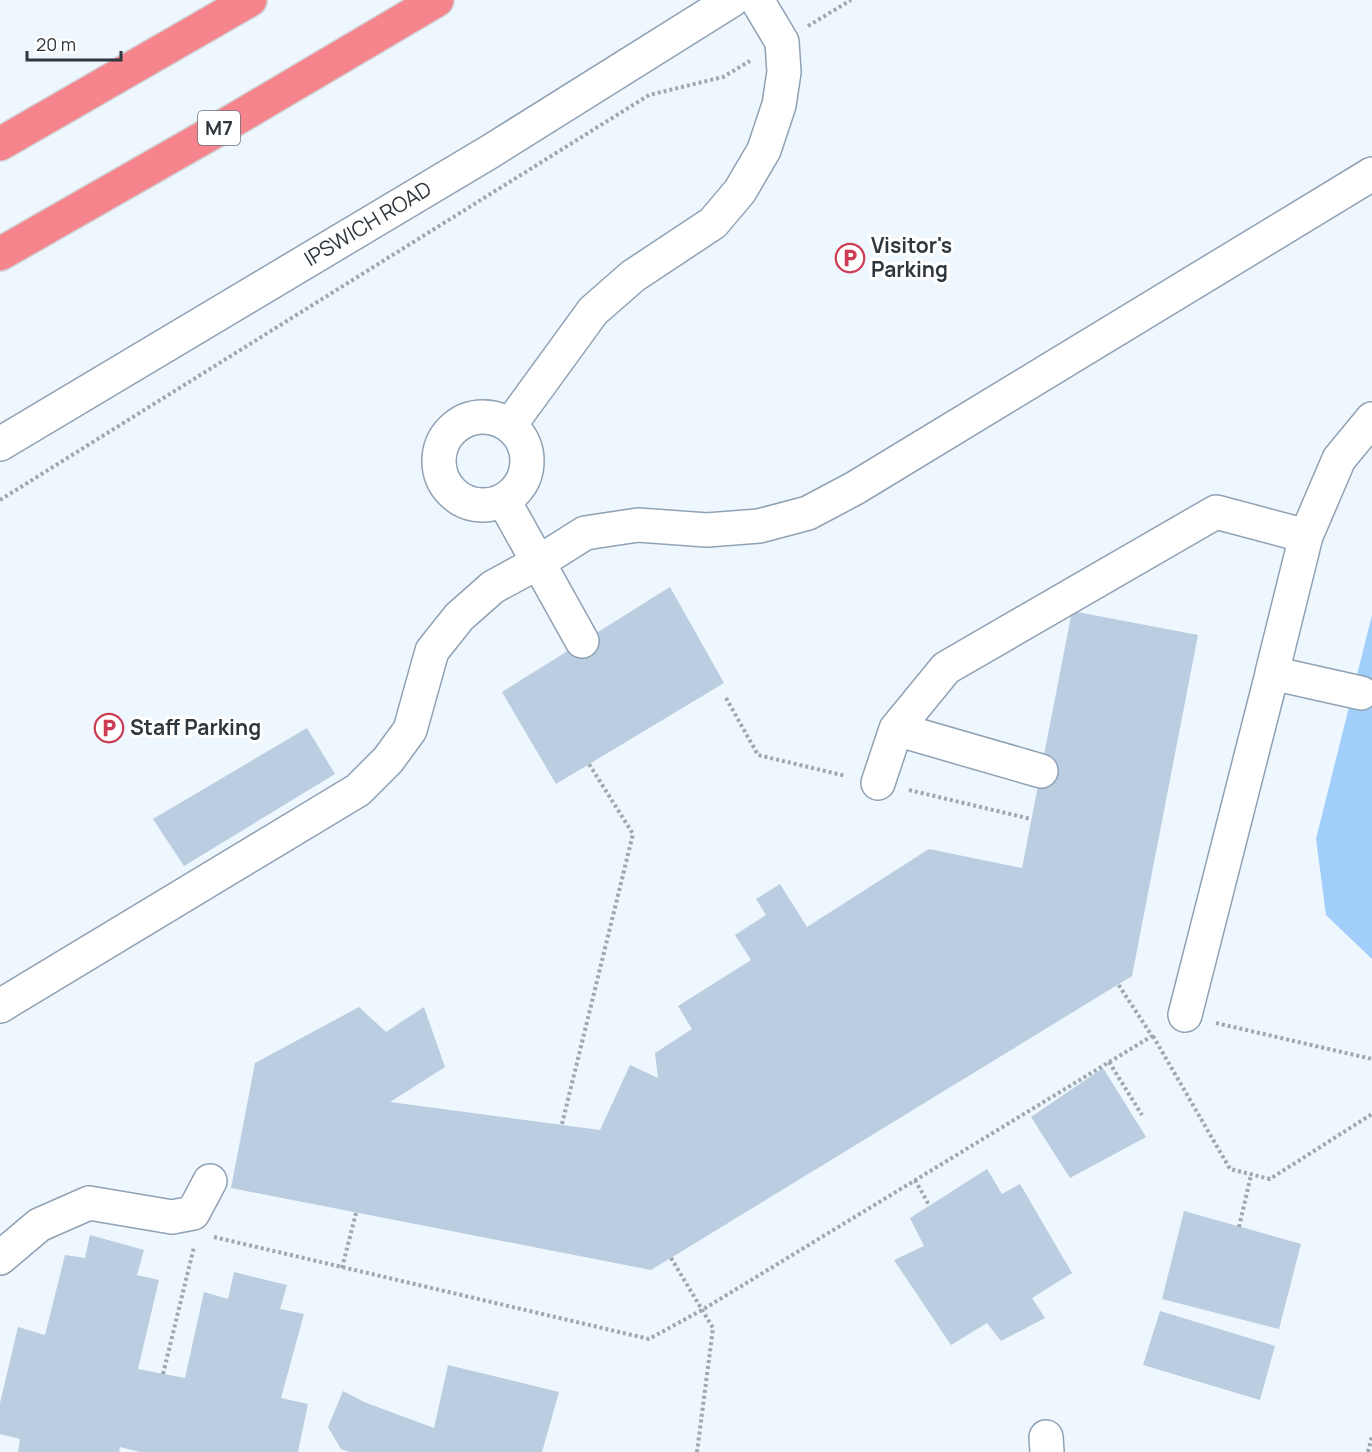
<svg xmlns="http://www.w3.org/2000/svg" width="1372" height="1452" font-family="Manrope,sans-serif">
<rect width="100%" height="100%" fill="#eef6fe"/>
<path fill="#a1cefb" d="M1372 615V959L1326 915 1316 839Z"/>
<path fill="#bacde1" d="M670 587 724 683 556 784 502 692Z
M1072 611 1198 635 1132 976 651 1270 231 1188 255 1063 359 1007 386 1032 424 1007 445 1067 390 1102 600 1130 630 1065 658 1078 655 1053 692 1029 678 1006 751 960 735 935 766 915 756 899 780 884 807 927 929 849 1022 868Z
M307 728 335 774 184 866 153 819Z
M1103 1068 1146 1137 1070 1178 1031 1117Z
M987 1169 1002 1194 1020 1184 1072 1273 1032 1298 1045 1318 1001 1341 987 1323 951 1345 894 1260 924 1246 910 1218Z
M1184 1211 1301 1244 1279 1329 1162 1299Z
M90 1235 144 1250 137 1275 159 1280 138 1369 185 1378 204 1292 228 1299 234 1272 287 1285 280 1309 304 1314 281 1398 308 1404 298 1452H140L120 1447 119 1452H18L20 1439 0 1434V1403L18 1327 45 1335 65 1255 85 1258Z
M1160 1311 1275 1346 1260 1400 1143 1365Z
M448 1365 559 1392 542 1452H349L341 1449 328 1427 343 1391 364 1402 434 1428Z"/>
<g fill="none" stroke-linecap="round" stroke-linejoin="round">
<g stroke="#8fa2b4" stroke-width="36">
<path id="minor" d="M439 461a44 44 0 1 1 88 0a44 44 0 1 1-88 0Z
M510 425 593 311 633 276 713 223 740 191 764 150 779 105 784 72 782 42 757 0
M0 444 491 151 732 0
M504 501 582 641
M1361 693 1272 673 1306 536 1339 459 1372 419
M896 729 1041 771
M878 783 896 729 946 668 1216 512 1306 536
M0 1006 358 790 388 760 410 730 432 651 459 617 493 587 539 562 585 533 638 525 707 530 759 526 808 513 855 488 1372 174
M1185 1015 1274 666
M0 1258 39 1225 89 1203 172 1217 193 1213 210 1181
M1046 1437 1047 1452"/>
</g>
<g stroke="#d1d3d5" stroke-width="36">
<path id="highway" d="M0 144 250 0
M0 254 217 130 437 0"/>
</g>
<path stroke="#9fa7af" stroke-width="4" stroke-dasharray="3 3" stroke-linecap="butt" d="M808 26 851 0
M0 500 649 95 723 77 750 61
M726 698 758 755 846 776
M909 790 1031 819
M1216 1023 1372 1059
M1153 1036 1230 1169 1270 1179 1372 1114
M1109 1062 1142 1115
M562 1124 633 834 589 764
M915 1180 929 1205
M1239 1227 1251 1175
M214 1237 649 1339 702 1310 1152 1036 1118 984
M671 1258 713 1328 697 1452
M342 1268 356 1213
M163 1374 194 1247
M1368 1452 1372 1436"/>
<use href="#minor" stroke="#fff" stroke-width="33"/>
<use href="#highway" stroke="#f5848d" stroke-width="33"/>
</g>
<defs>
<g id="parking-ring" transform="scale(1.5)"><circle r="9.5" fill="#fff" stroke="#cc3c53" stroke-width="1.5"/><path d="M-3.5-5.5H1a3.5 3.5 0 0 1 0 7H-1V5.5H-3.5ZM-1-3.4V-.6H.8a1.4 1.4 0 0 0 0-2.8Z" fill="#cc3c53"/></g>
</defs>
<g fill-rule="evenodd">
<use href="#parking-ring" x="850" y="258"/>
<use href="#parking-ring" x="109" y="728"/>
</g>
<g text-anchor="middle" stroke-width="6" stroke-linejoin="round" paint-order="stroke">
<rect fill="#fff" stroke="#6d7378" stroke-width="1.5" x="198" y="111" width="42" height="34" rx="4.5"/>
<g font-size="20" font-weight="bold" fill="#2f373e">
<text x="219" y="135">M7</text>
</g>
<g font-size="21" fill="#2f373e" stroke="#fff">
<text transform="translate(368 224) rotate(-31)" y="7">IPSWICH ROAD</text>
</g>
<g font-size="21" font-weight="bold" fill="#2f373e" stroke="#fff" text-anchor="start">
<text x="871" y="253">Visitor's<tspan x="871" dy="24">Parking</tspan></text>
<text x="130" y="735">Staff Parking</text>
</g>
</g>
<path d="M27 51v9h94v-9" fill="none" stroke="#2f373e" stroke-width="3"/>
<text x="36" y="51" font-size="18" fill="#2f373e" stroke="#ffffff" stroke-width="4.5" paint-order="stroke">20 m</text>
</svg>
